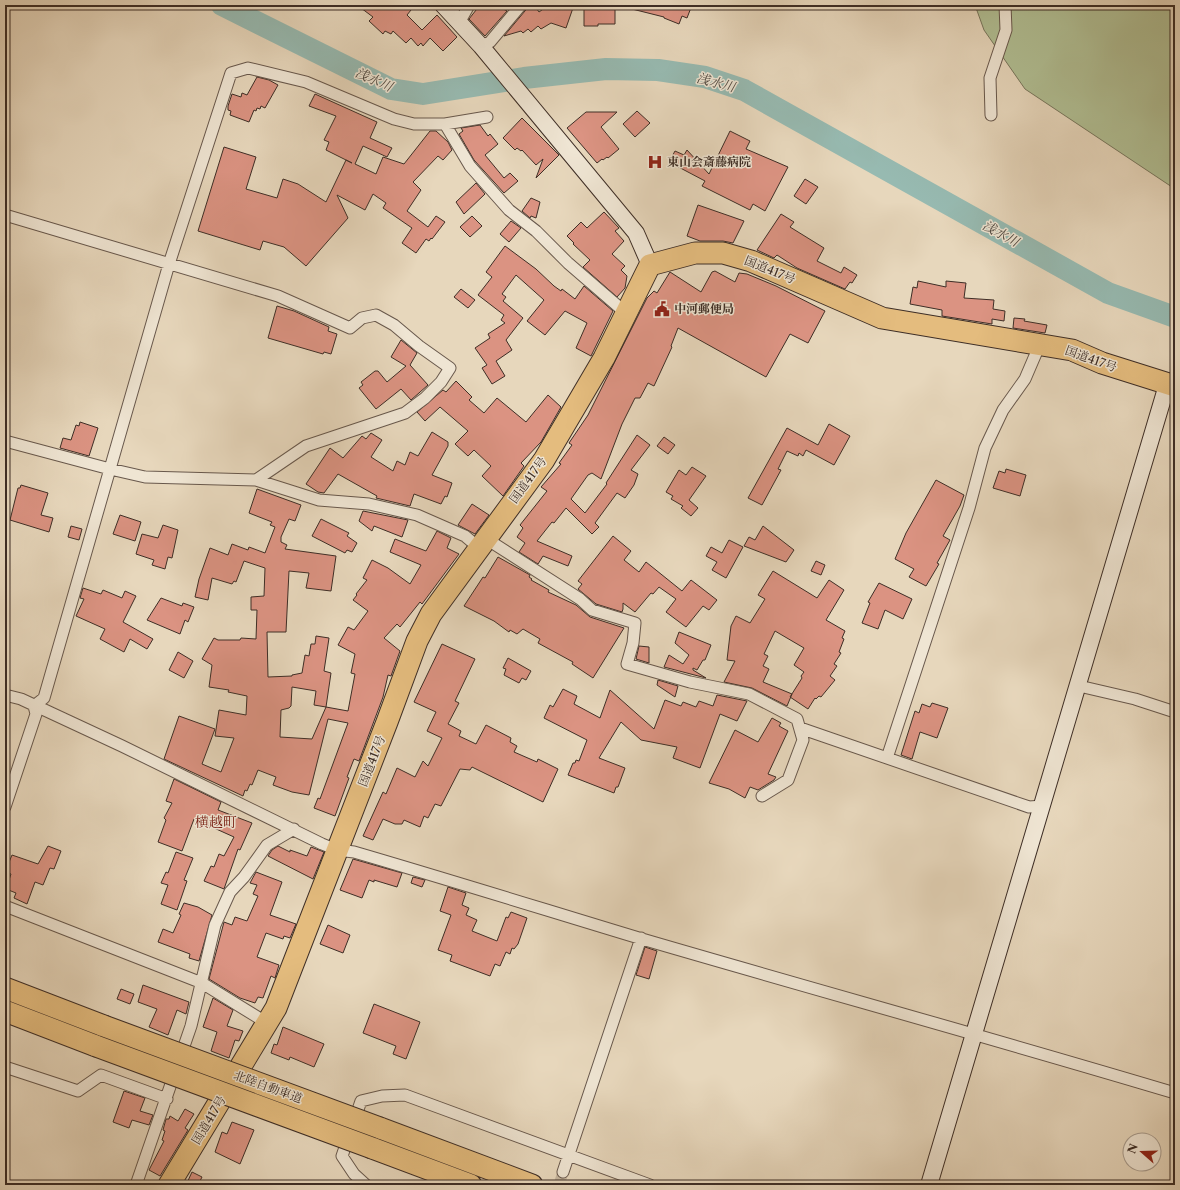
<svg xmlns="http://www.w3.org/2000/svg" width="1180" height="1190" font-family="'Libre Caslon Text','Noto Serif JP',serif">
<rect width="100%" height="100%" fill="#e7d7bc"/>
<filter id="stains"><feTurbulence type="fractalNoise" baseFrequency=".005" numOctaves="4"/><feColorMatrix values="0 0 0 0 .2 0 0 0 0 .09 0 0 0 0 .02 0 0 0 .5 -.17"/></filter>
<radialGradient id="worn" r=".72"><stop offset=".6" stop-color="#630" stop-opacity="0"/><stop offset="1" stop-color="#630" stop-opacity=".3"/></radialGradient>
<path fill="#b1bf94" stroke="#78765d" d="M975 5H1175V189L1025 89 984 30Z"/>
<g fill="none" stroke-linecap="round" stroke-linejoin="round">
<path stroke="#97bab1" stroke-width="22" d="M222 5 391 89 423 94 524 78 606 69 658 70 705 77 744 90 1108 293 1175 317"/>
</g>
<path fill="#db9382" stroke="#3e2e26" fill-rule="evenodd" d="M357 5H406L411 10 407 15 422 30 437 15 457 37 443 51 430 38 423 46 421 43 418 46 411 38 406 43 393 31 391 34 385 31 383 34 369 21 373 17Z
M480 5H496L507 11 485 36 469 19Z
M530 5H534L539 12 549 5H574L566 28 551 23 541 29 538 26 531 32 528 29 523 33 521 31 504 36Z
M584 5H615V24H598V26H584Z
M632 5H692L687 18 682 16 679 24 664 18V17L632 9Z
M257 77 269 80 278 85 265 108 261 106 260 109 257 108 256 111 254 110 249 122 230 115 231 111 228 110V106L232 94 241 97 242 93 247 95Z
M315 94 377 122 370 138 392 148 387 157 363 146 355 164 376 174 383 157 404 164 430 131H436L448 142 452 150 443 160 438 156 413 182 421 190 407 211 428 227 436 216 445 222 432 239 431 238 429 241 426 239 416 253 402 243 412 228 383 208 386 203 373 194 365 210 337 195 348 218 306 266 284 247 263 241 260 250 198 231 224 147 256 157 246 189 277 198 283 179 298 184 326 202 346 160 352 163 326 150 329 142 324 140 336 116 309 106Z
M637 111 650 123 635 137 623 124Z
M586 112H617L601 127 619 149 608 158 607 157 603 160 602 159 597 163 567 128Z
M522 118 559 155 536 178 543 159 536 165 522 150 521 151 517 148 515 150 503 138Z
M480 125 488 136 490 134 498 144 485 155 504 178 510 173 518 181 504 193 474 160 459 134 463 131 461 128Z
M730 131 750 141 746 149 788 167 765 211 753 204 750 210 702 186 705 181 669 162 675 151 684 155 687 150 709 174Z
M805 179 818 187 806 204 794 196Z
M476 183 485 194 464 214 456 202Z
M531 198 540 202 536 218 531 216 530 218 522 211Z
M698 205 744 221 733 243 723 241H700L687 236Z
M604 212 619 228 615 231 624 241 612 254 625 266 621 270 627 276 625 288 617 297 583 267 590 260 573 244 574 243 567 236 581 222 587 228Z
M781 214 794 222 790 227 824 248 817 261 841 273 844 267 857 275 852 283 850 282 845 289 797 268 777 255 774 258 757 250Z
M472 216 482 226 470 237 460 227Z
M511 221 521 228 509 242 500 234Z
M505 246 536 269 554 286 561 291 562 289 575 299 584 286 613 311 591 356 576 348 587 323 565 311 545 335 527 321 544 300 516 275 502 294 506 297 503 301 523 318 506 340 512 350 496 361 505 376 492 384 482 368 487 365 475 348 490 338 488 334 505 323 501 320 504 315 478 295 492 277 486 272Z
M715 271 735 282 739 273 747 274 776 286 825 311 808 343 790 334 766 377 678 328 671 346 672 347 654 386 648 383 640 398H635L622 424 601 479 592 473 588 475 571 499 585 513 607 484 606 483 637 435 650 445 631 470 638 474 634 485 625 498 617 493 595 523 599 527 592 534 566 508 554 523 552 522 537 541 572 556 568 566 543 556 538 564 519 552 525 543 517 537 523 528 520 525 547 491 541 487 561 464 559 463 572 445 569 443 588 415 647 298 654 291 657 293 670 272 701 292 712 272Z
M918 281 946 287V281L966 283 964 298 994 300 993 309 1005 311 1004 321 992 319V324L942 316V310L910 304 913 287 917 288Z
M461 289 475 300 468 308 454 297Z
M277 306 294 311 329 327 328 331 337 334 331 354 324 352 323 354 268 338Z
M1014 318 1025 319 1024 321 1047 325 1045 333 1013 328Z
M401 340 417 353 410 365 428 385 411 400 401 389 376 409 359 388 363 385 361 382 375 371H378L387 382 406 366 391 357Z
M456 381 472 397 469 400 484 413 497 398 526 422 548 395 561 407 541 442 521 463 524 466 503 496 482 476 491 466 474 450 468 456 455 444 468 431 440 407 425 421 417 412 443 390 446 392Z
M80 422 98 428 89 456 60 448 63 438 71 440 76 425 79 426Z
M829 424 850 436 834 465 806 450 803 456 799 453 798 456 787 451 778 469 781 470 762 505 748 498 787 428 818 445Z
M432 432 448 442V446L432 475 452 483 447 497 445 496 441 504 414 494 410 506 376 498 377 496 338 474 324 493 318 492 306 484 330 448 343 458 362 436 366 439 371 433 382 440 371 457 393 471 397 461 405 465 410 452 418 456Z
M664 437 675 445 668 454 657 446Z
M692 467 706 476 689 500 698 508 691 516 681 508 683 506 671 499 673 496 666 492 679 470 686 475Z
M1006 469 1026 475 1020 496 993 488 999 471 1005 473Z
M936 480 964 495 960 506 943 536 950 540 937 563 939 564 926 586 909 577 914 569 895 559 906 533Z
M21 485 48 493 41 515 53 518 49 532 10 520 18 488H20Z
M257 489 301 505 295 521 289 519 281 537V542L287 545 285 549 336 556 331 591 306 588 309 573 289 571 286 632H267L268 677 292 676V675L302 673 305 655 309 656 311 644H315L316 636 329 638 324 671 331 673 326 707 348 711 355 674 351 673 355 654 338 645 348 627 354 630 368 611 353 600 357 595 356 594 367 580 363 578 372 560 388 568 410 584 421 565 390 552 395 539 426 551 437 531 451 538 447 548 459 554 422 604 420 602 400 627 397 624 384 638 400 651 391 676 388 675 383 697 359 761 354 759 347 777 349 778 335 816 314 808 318 798 320 799 348 723 328 719 309 795 292 792 273 785 276 777 258 770 252 785 250 784 247 791 245 790 243 796 164 759 179 716 215 729 202 764 221 772 234 738 215 736 219 710 246 715 247 696 228 692 229 690 209 687 212 665 202 659 214 638 218 640H240L241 638 256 639 257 610H251V597L264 596 265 568 244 561 236 582 234 581 232 584 212 578 208 600 195 597 199 579 210 548 228 555 232 544 248 550 249 547 265 553 275 527 270 525 272 522 249 513ZM292 687 316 691 314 705 326 707 312 739 280 737 281 710 289 708 291 706Z
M472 504 489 515 475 534 458 525Z
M363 511 408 520 402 537 374 526 372 531 359 521Z
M120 515 141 522 135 541 113 534Z
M321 519 349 533 347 536 357 543 352 552 347 550 345 553 312 536Z
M163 525 178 530 172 558 168 557 165 569 152 565 154 560 136 554 142 534 158 538Z
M71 526 82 529 79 540 68 537Z
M763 526 794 550 786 562 744 546 749 537 755 540Z
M613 536 631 551 624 560 639 572 646 562 682 591 691 580 717 600 709 610 703 606 686 627 666 612 676 599 659 587 653 594 651 593 635 612 623 603V609L622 612 596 604 578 589 582 584 578 581Z
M729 540 743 547 726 578 712 570 717 562 706 556 711 547 722 553Z
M498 557 530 575 529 577 532 579 531 580 549 590 548 592 576 605 590 617 624 628 593 678 572 664 573 662 538 643 540 639 523 629 517 634 510 630 509 632 494 621 464 606 483 577 485 578Z
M816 561 825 565 821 575 811 571Z
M773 571 817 598 829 580 844 590 826 620 845 631 842 638 844 639 839 652 841 653 834 664 837 666 830 676 835 680 821 697 819 696 816 699 815 698 808 709 790 697 802 678 801 676 804 672 794 665 804 648 775 631 764 654 768 656 763 666 769 669 763 682 792 694 787 706 752 688 724 682 735 661 727 660 731 626 736 616 750 623 765 599 758 595Z
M879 583 912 599 903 619 885 610 878 629 862 623 870 603 868 602Z
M83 588 101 594 103 590 122 598 125 591 136 596 123 622 153 639 147 649 130 639 124 652 100 639 105 629 76 616 84 599 80 598Z
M161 598 182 606 183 603 194 607 188 622 185 620 180 634 147 620Z
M679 632 711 645 705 660H703L697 670 693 668V670L706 678 664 667 669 655 683 664 689 655 675 643Z
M442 644 475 659 455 701 459 703 448 724 461 731 459 736 476 744 486 725 511 738 510 742 517 746 514 752 537 762 538 759 558 769 543 802 472 767 470 770 460 769 441 806 435 804 428 818 424 816 420 827 404 820 402 824H395L383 819 373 840 363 836 383 792 386 794 397 768 415 777 423 761 428 766 442 738 427 731 436 712 414 702Z
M639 646 649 647V663L636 659Z
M178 652 193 661 184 678 169 670Z
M508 658 531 671 526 680 522 678 519 683 504 675 506 669 503 668Z
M658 680 678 686 675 697 657 685Z
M563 689 577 696 574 704 600 718 610 690 654 729 665 700 681 706 683 702 696 707 699 701 713 706 717 695 747 701 737 721 720 714 700 768 673 758 677 747 641 740 621 722 599 758 625 768 618 787H616L614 793 568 775 573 763H575L576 760 579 761 587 740 544 718 550 705 553 707Z
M932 703 948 708 937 738 920 732 912 759 901 755 915 711 919 713 922 704 930 707Z
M772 718 781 723 779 726 788 731 768 774 776 777 774 780 758 790 750 787 745 798 729 789 709 783 735 730 758 742Z
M174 779 221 802 218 810 252 823 240 850 238 849 224 889 204 881 211 866 214 867 219 854 224 856 234 837 194 819 182 851 158 842 166 820 164 818 172 803 166 801Z
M48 846 61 851 54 869 50 868 43 885 35 882 27 904 14 898 16 893 6 889 11 874 5 872 12 855 38 864Z
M278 846 290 852V850L307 856 311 847 324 852 313 879 268 856 272 850Z
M176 852 193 858 184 880 187 881 177 910 161 904 168 885 161 883 166 872 168 873Z
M353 859 402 873 397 887 374 880V882L369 880 362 898 340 890Z
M256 872 282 882 270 915 296 924 290 938 284 936 283 939 266 933 257 957 279 965 275 978 271 976 263 998 258 997 255 1003 240 998 209 979 224 922 232 925 235 917 247 921 258 896 253 894 257 885 250 883Z
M413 877 425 880 422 887 411 883Z
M448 887 466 893 462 905 469 908 466 915 477 920 472 931 497 941 506 917 508 918 511 912 527 918 518 944 514 949 512 948 510 954 506 952 500 966 495 964 490 976 450 961 452 955 438 950 451 915 440 911Z
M184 903 198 907 212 915 199 961 189 958 190 954 158 942 163 929 173 933 181 915 179 914Z
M328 925 350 935 343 953 320 944Z
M645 947 657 951 649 979 636 975Z
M143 985 189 1002 186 1014 177 1010 168 1035 149 1027 157 1009 138 1002Z
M121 989 134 994 130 1004 117 999Z
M213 998 233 1010 227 1026 243 1031 239 1041 235 1040 229 1058 211 1051 217 1032 203 1027Z
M374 1004 420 1022 406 1059 393 1054 396 1046 363 1033Z
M283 1027 324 1044 314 1067 290 1057 289 1060 271 1053 274 1044 277 1045Z
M124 1091 145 1098 140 1111 153 1115 149 1125 132 1120 129 1128 113 1122Z
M185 1109 194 1114 185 1128 188 1130 160 1176 149 1170 164 1141 162 1140 165 1131 163 1130 166 1119H169L170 1116 178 1121Z
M232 1122 254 1130 240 1164 215 1152 222 1132 227 1134Z
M192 1172 202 1177 198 1185H186Z"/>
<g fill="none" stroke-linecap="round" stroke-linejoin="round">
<path stroke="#c5b59e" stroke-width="11" stroke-dasharray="11 5.5" stroke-linecap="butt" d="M559 1185 563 1172"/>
<g stroke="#68584c" stroke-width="13">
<path id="street" d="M459 23 469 5
M481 46 490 42 521 5
M991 115 990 78 1006 30 1005 5
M445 124 470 166 509 210 536 231 568 263 627 314
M5 215 278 296 350 328 362 318 376 315 394 325 419 346 450 368 441 382 425 398 405 413 306 446 256 480
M5 441 110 469 145 477 256 480 319 500 369 504 417 515 465 536 478 547
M485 538 580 599 592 610 635 623 633 643 627 664 690 682 749 694 797 719 803 740 788 780 762 796
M1079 686 1135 699 1175 712
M5 695 21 699 122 746 322 844 337 850 354 852C450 880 546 910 642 939 820 991 998 1040 1175 1093
M34 706 44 698 169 264 231 73 248 68 306 82 394 119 414 124H445L487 117
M800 728 1029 807 1043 806
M887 758 969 508 985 448 1003 410 1025 379 1040 344
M5 807 36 714 34 706
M5 906 202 983 267 1023
M5 1067 78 1091 101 1075 167 1099
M563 1172 641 938
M136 1185 191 1026 215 925 230 892 244 877 267 845 294 829
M366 1185 354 1174 342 1156 361 1101 382 1096 405 1095 650 1185"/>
</g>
<g stroke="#3e2e26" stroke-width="18">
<path id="secondary" d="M443 5 481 46 636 233 650 265
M929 1185 1167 385"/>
</g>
<g stroke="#3e2e26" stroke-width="23">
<path id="highway" d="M5 988 104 1026
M5 1011 96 1046
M380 1128 532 1185
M372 1148 471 1185
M169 1185 276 1008 387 722 417 641 431 614 544 460 604 358 650 265 695 253H723L751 261 882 318 1072 350 1102 363 1175 386"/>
</g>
<use href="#street" stroke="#efe5d3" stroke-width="11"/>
<use href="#secondary" stroke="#efe5d3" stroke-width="16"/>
<use href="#highway" stroke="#e4bc7e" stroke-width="21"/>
<g stroke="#3e2e26" stroke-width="23" stroke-linecap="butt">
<path id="highway-bridge" d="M104 1026 380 1128
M96 1046 372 1148"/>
</g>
<use href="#highway-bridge" stroke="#e4bc7e" stroke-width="21"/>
</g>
<defs>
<g id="hospital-bare" transform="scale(1.2)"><path d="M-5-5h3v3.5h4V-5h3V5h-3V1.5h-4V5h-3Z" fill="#8f2418" stroke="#efe5d3" stroke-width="2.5" paint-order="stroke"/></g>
<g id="civic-bare" transform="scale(1.2)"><path d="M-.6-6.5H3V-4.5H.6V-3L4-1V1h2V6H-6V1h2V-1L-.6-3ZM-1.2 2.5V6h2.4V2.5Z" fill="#8f2418" stroke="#efe5d3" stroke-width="2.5" paint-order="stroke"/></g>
</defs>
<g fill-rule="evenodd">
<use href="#hospital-bare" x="655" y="162"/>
<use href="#civic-bare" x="662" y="309"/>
</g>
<g text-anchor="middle" stroke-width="3" stroke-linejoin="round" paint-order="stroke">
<g font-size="12" font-weight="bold" fill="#3e2e26" stroke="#efe5d3" text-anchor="start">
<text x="667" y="166">東山会斎藤病院</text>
<text x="674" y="313">中河郵便局</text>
</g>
<g font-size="12" fill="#3e2e26" stroke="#efe5d3">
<text transform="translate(770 270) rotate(22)" y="4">国道417号</text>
<text transform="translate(1091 359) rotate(20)" y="4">国道417号</text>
<text transform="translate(528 480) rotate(-54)" y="4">国道417号</text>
<text transform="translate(372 761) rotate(-69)" y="4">国道417号</text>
<text transform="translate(268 1087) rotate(20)" y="4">北陸自動車道</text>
<text transform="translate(209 1120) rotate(-59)" y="4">国道417号</text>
</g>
<g font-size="13" font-style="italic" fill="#504a42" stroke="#efe5d3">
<text transform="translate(374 79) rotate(24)" y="5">浅水川</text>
<text transform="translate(716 82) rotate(15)" y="5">浅水川</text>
<text transform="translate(1001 233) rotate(29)" y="5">浅水川</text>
</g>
<g font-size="14" fill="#7a1f14" stroke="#efe5d3">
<text x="216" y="827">横越町</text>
</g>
</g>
<rect width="1180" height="1190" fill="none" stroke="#e7d7bc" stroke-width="20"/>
<rect x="6" y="6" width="1168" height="1178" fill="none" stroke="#3e2e26" stroke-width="2"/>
<rect x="10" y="10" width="1160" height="1170" fill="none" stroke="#3e2e26"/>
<g transform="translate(1142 1152) rotate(290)"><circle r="19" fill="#efe5d3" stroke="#a89c8e"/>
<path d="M0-3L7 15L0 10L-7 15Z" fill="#8f2418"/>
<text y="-6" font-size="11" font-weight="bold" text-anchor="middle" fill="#3e2e26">N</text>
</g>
<rect width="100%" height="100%" filter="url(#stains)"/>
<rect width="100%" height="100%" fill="url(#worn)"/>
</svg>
